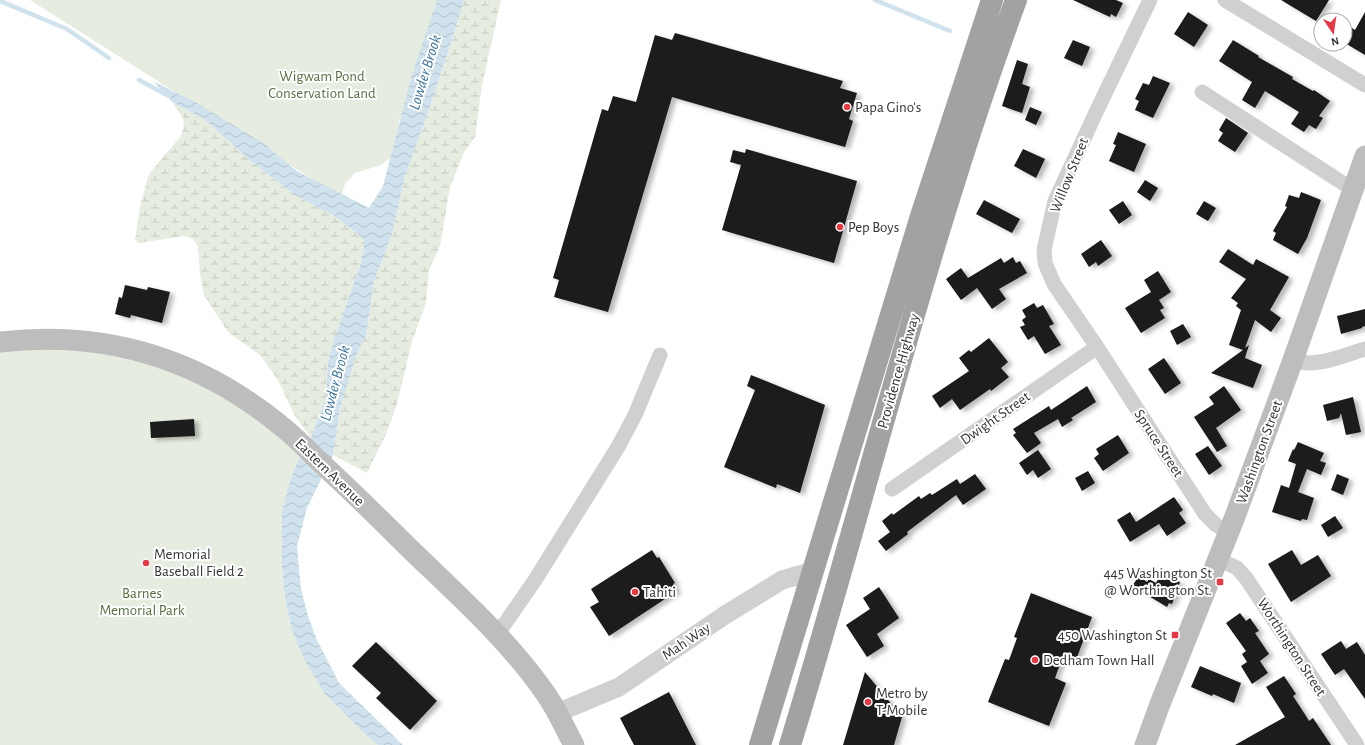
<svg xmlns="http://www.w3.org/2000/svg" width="1365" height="745" font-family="'Alegreya Sans',sans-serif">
<defs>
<pattern id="wetland-marsh" width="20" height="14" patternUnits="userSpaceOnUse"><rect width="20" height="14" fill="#e6ecdf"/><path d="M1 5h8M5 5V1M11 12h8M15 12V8" fill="none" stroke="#c6cbc0"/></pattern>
<pattern id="water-waves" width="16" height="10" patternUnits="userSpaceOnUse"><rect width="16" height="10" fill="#cfe2ee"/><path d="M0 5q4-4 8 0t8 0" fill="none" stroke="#b2c2cd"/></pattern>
<filter id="shadow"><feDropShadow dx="4.5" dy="2.5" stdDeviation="2" flood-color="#0004"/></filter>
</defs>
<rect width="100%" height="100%" fill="#fff"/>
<path fill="url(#wetland-marsh)" d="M464 0H501L482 85 475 137 464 152 450 187 440 246 429 270 426 303 412 341 397 404 386 434 367 473 333 455 340 408 356 356 366 335 374 282 392 234 405 176 431 104 456 27Z
M172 102 204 119 252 162 295 195 336 217 358 234 364 241V249L360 266 335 336 328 361 326 397 311 438 294 414 278 380 260 355 228 332 204 295 200 274 198 246 193 239 184 236 139 243 135 240 140 206 149 174 181 136 184 125 183 118Z"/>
<path fill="#e6ecdf" d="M30 0H453L405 113 399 120 394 155 381 165 355 173 345 184 341 197Z
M0 342 161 357 306 448 295 467 287 491 282 511V567L285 599 292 630 363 732 378 745H0Z"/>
<path fill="url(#water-waves)" d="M437 0H464L456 27 431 104 405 176 392 234 374 282 366 335 356 356 340 408 333 455 307 508 297 546 301 589 308 616 317 640 339 683 403 745H378L363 732 325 694 304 659 292 630 285 599 282 567V511L287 491 295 467 311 438 326 397 328 361 335 336 360 266 364 249V241L358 234 336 217 295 195 252 162 204 119 172 102 153 81 193 101 263 143 297 171 369 208 383 186 411 78Z"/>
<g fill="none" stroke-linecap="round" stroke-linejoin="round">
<path stroke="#cfe2ee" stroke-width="4.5" d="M875 0 950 31
M0 1 67 29 109 58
M139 80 169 96"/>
</g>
<path fill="#1a1a1a" filter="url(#shadow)" d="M1073 0H1116L1123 3 1116 17 1111 14 1110 17Z
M1281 0H1329L1316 21Z
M1188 12 1208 25 1194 47 1174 34Z
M1365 12V55L1345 43 1352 28 1355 30Z
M675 33 843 81 840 88 857 93 849 119 853 121 845 147 672 97 608 312 554 297 559 280 553 278 602 109 608 111 613 96 636 102 655 35 672 40Z
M1073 40 1090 47 1082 66 1064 58Z
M1233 40 1259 56 1258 57 1293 77 1292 79 1313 91 1314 90 1330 101 1319 116 1323 118 1316 129 1309 125 1304 132 1291 124 1299 112 1265 91 1255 108 1242 100 1252 82 1219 61Z
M1017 60 1028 64 1022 84 1030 87 1022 113 1002 106Z
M1153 76 1170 83 1153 118 1135 110 1139 101 1135 99 1143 83 1149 85Z
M1030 107 1042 112 1036 125 1025 120Z
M1226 118 1248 133 1235 152 1218 141 1223 133 1219 130Z
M1118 132 1146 144 1134 172 1109 161 1116 145 1113 144Z
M746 149 857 181 834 263 722 230 741 165 730 162 733 150 745 153Z
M1023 149 1045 159 1036 178 1014 166Z
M1145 180 1158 188 1150 201 1137 192Z
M1301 192 1321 200 1307 238 1298 254 1273 240 1276 233 1273 231 1287 207 1285 206 1289 195 1299 198Z
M984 200 1020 219 1012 233 976 214Z
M1123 201 1132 215 1119 224 1109 210Z
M1204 201 1216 208 1208 221 1196 214Z
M1101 240 1112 256 1098 266 1096 262 1089 267 1081 254Z
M1228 249 1253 265 1256 259 1289 277 1270 310 1281 318 1271 332 1255 320 1245 348 1249 345 1245 358 1262 365 1253 388 1211 373 1243 350 1229 345 1241 310 1236 306 1238 303 1231 298 1246 279 1219 262Z
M1013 257 1016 263 1020 261 1027 273 999 289 1006 299 992 309 977 288 961 300 946 279 961 268 968 278 1001 258 1004 263Z
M1158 271 1171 292 1159 300 1164 308 1160 310 1165 318 1141 333 1125 308 1151 292 1144 280Z
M125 285 147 290 148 287 170 292 162 323 131 315 130 318 115 314 119 297 122 298Z
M1034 303 1037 308 1043 305 1054 324 1049 326 1061 345 1045 354 1034 336 1028 340 1020 327 1025 325 1022 320 1026 317 1022 310Z
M1365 309V326L1362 327V328L1341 334 1337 316Z
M1183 324 1191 337 1177 345 1170 331Z
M989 338 1008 362 1001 368 1009 377 991 391 990 389 960 410 952 399 940 408 932 396 969 371 959 358 969 350 971 352Z
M1164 358 1181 383 1165 394 1148 369Z
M751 375 825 405 800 493 777 484 776 488 724 467 755 390 747 386Z
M1087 386 1096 402 1071 418 1073 420 1062 427 1058 419 1034 433 1041 443 1027 453 1013 435 1016 433 1013 429 1049 406 1051 410Z
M1224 386 1241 410 1216 428 1227 446 1217 452 1194 417 1214 404 1209 397Z
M1353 397 1361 432 1346 435 1341 413 1339 418 1327 421 1323 405Z
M194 419 195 436 151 438 150 422Z
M1118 435 1129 453 1103 471 1094 458 1099 454 1096 449Z
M1298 442 1324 453 1320 461 1326 463 1321 475 1307 469 1298 492 1314 498 1307 520 1302 519 1301 521 1272 512 1281 485 1289 488 1296 464 1288 461 1293 449 1294 450Z
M1208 446 1222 466 1209 475 1195 454Z
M1038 450 1051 469 1038 478 1033 470 1027 475 1019 463Z
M1088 471 1095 483 1082 491 1075 478Z
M975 474 986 489 963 505 956 495 907 532 908 534 886 551 878 541 890 532 882 521 892 513 893 515 919 496 921 499 930 493 932 495 957 479 960 484Z
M1337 474 1349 479 1343 495 1331 490Z
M1174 497 1183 510 1179 513 1186 523 1167 536 1159 524 1130 542 1117 520 1130 512 1136 522Z
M1335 516 1343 528 1328 537 1321 525Z
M652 550 657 558 659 557 675 583 673 584 677 591 609 636 590 607 599 602 591 589Z
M1292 550 1301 565 1318 555 1331 576 1291 602 1268 564Z
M1139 576 1147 582 1149 579 1156 583 1160 576 1180 582 1172 604 1169 603 1167 607 1132 586Z
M879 587 899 618 877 634 884 646 867 657 846 625 870 609 863 598Z
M1031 593 1092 617 1076 660 1063 656 1055 678 1066 683 1049 726 988 702 1005 659 1009 660 1017 638 1014 637Z
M1240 613 1246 621 1250 618 1259 631 1255 633 1269 654 1260 661 1268 673 1252 684 1241 666 1247 662 1242 654 1246 651 1226 623Z
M1341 641 1346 649 1357 642 1365 655V699L1344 669 1335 675 1321 654Z
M376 642 437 701 410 730 376 698 381 693 352 666Z
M1200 666 1241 683 1234 703 1213 694 1212 696 1191 687Z
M865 672 902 717 894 745H843Z
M1284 676 1296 694 1293 696 1306 716 1309 721 1313 718 1331 745H1235L1285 717 1266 687Z
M669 692 696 745H634L620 718Z"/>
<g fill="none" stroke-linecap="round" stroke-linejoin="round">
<path stroke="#d0d0d0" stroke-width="15" d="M1150 0 1098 108 1055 201 1044 250 1045 263 1054 284 1097 347 1205 514 1216 525 1229 532
M1225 0 1365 85
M1202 92 1352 189
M1293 360C1314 369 1344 355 1365 349
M892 489 1097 347
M1218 559 1237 568 1246 578 1357 745
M497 635 535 580 618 447 635 415 660 355"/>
<path stroke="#d0d0d0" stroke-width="19" d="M557 713 619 687 725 615 782 580 814 571"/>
<path stroke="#bdbdbd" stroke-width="21" d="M0 342C105 330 198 358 280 425 293 435 306 448 318 460 348 488 377 516 406 545 453 591 505 636 543 690 556 707 564 727 574 745
M1145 745 1160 704 1234 519 1293 360 1365 156"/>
<path stroke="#a2a2a2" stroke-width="22" d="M760 745 921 216 992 0
M790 745C866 497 926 244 1016 0"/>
</g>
<g fill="#e63946" stroke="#fff" stroke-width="1.5">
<circle cx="847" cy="107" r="4"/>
<circle cx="840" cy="227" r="4"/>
<circle cx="146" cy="563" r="4"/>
<rect x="1216" y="578" width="8" height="8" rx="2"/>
<circle cx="635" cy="592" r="4"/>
<rect x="1171" y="631" width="8" height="8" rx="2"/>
<circle cx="1035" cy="660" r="4"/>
<circle cx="868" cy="702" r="4"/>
</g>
<g text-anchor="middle" stroke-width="4" stroke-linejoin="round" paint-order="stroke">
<g font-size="15" fill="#56703f" stroke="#fff">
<text x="322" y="81">Wigwam Pond<tspan x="322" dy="17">Conservation Land</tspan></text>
<text x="142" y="598">Barnes<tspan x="142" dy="17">Memorial Park</tspan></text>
</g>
<g font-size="15" fill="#333" stroke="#fff" text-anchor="start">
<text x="855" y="112">Papa Gino's</text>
<text x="848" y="232">Pep Boys</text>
<text x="154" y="559">Memorial<tspan x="154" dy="17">Baseball Field 2</tspan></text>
<text x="1212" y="578" text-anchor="end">445 Washington St<tspan x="1212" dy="17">@ Worthington St.</tspan></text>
<text x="643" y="597">Tahiti</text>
<text x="1167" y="640" text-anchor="end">450 Washington St</text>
<text x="1043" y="665">Dedham Town Hall</text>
<text x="876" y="698">Metro by<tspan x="876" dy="17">T-Mobile</tspan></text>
</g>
<g font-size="15" fill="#333" stroke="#fff">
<text transform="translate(1069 175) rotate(-68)" y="5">Willow Street</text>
<text transform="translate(898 371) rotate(-74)" y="5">Providence Highway</text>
<text transform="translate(995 418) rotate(-35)" y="5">Dwight Street</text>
<text transform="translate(1159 443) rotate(57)" y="5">Spruce Street</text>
<text transform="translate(1259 452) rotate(-70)" y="5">Washington Street</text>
<text transform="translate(330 472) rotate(44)" y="5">Eastern Avenue</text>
<text transform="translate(686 641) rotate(-34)" y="5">Mah Way</text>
<text transform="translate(1292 647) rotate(57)" y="5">Worthington Street</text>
</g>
<g font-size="16" font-style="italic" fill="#3f7597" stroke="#fff">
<text transform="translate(424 72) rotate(-73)" y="6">Lowder Brook</text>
<text transform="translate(334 383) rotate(-75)" y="6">Lowder Brook</text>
</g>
</g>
<g transform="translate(1333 32) rotate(167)"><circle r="19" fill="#ffffff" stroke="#adadad"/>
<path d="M0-3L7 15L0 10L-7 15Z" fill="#e63946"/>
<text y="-6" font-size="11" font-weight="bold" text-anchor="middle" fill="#333333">N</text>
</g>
</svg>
